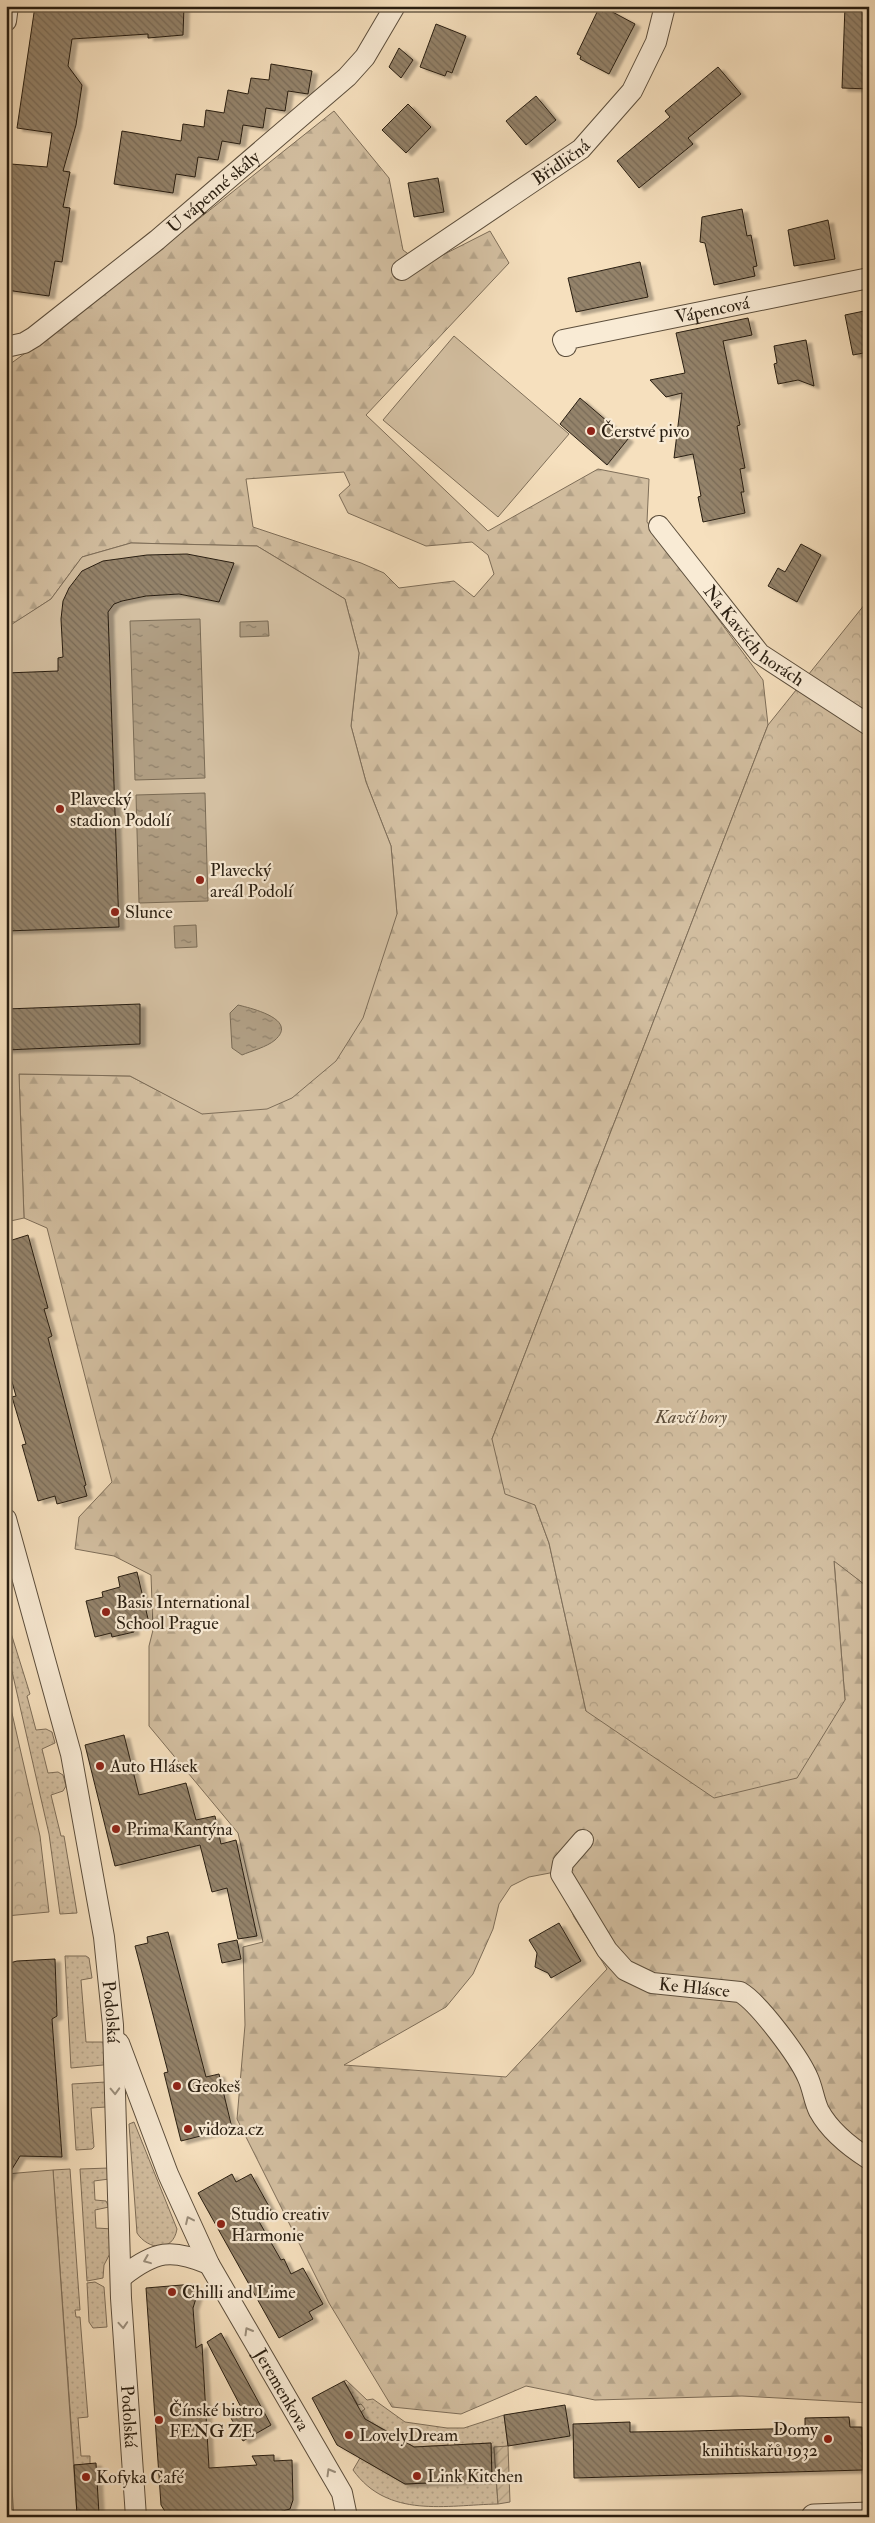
<svg xmlns="http://www.w3.org/2000/svg" width="875" height="2523" font-family="'IM FELL Double Pica',serif">
<defs>
<pattern id="grass-dots" width="8" height="8" patternUnits="userSpaceOnUse" patternTransform="scale(1.25)"><rect width="8" height="8" fill="#d3bfa1"/><path d="M2 2h.1M6 6h.1" fill="none" stroke="#b5a48a" stroke-width="1.8" stroke-linecap="round"/></pattern>
<pattern id="forest-firs" width="22" height="20" patternUnits="userSpaceOnUse" patternTransform="scale(1.25)"><rect width="22" height="20" fill="#d3bfa1"/><path d="M5 1l3.5 6h-7zM16 11l3.5 6h-7z" fill="#b5a48a"/></pattern>
<pattern id="park-crowns" width="20" height="18" patternUnits="userSpaceOnUse" patternTransform="scale(1.25)"><rect width="20" height="18" fill="#d3bfa1"/><path d="M2 6a3 3 0 1 1 6 0M12 15a3 3 0 1 1 6 0" fill="none" stroke="#b5a48a"/></pattern>
<pattern id="garden-furrows" width="10" height="10" patternUnits="userSpaceOnUse" patternTransform="scale(1.25)"><rect width="10" height="10" fill="#d3bfa1"/><path d="M-1 1l2-2M0 10L10 0M9 11l2-2" fill="none" stroke="#b5a48a"/></pattern>
<pattern id="water-ripples" width="26" height="14" patternUnits="userSpaceOnUse" patternTransform="scale(1.25)"><rect width="26" height="14" fill="#b09e83"/><path d="M2 4q2-2 4 0t4 0M15 11q2-2 4 0t4 0" fill="none" stroke="#8f806a"/></pattern>
<pattern id="building-back-hatch" width="6" height="6" patternUnits="userSpaceOnUse" patternTransform="scale(1.25)"><rect width="6" height="6" fill="#94836b"/><path d="M-1 5l2 2M0 0l6 6M5-1l2 2" fill="none" stroke="#796b57"/></pattern>
<filter id="shadow"><feDropShadow dx="5.5" dy="3" stdDeviation="1" flood-color="#0004"/></filter>
</defs>
<rect width="100%" height="100%" fill="#f6e0be"/>
<filter id="stains"><feTurbulence type="fractalNoise" baseFrequency=".004" numOctaves="4"/><feColorMatrix values="0 0 0 0 .2 0 0 0 0 .09 0 0 0 0 .02 0 0 0 .5 -.17"/></filter>
<radialGradient id="worn" r=".72"><stop offset=".6" stop-color="#630" stop-opacity="0"/><stop offset="1" stop-color="#630" stop-opacity=".3"/></radialGradient>
<path fill="url(#grass-dots)" stroke="#7e6e59" d="M6 1617 30 1694 27 1696 36 1730 46 1729 52 1732 55 1743 42 1749 48 1773 58 1772 63 1775 66 1786 63 1791 51 1795 61 1836H64L77 1913 60 1914 49 1834 6 1645Z
M65 1956H86L89 1958 92 1978 81 1980 86 2042H103L105 2064 103 2065 71 2068Z
M106 2082V2107L91 2108 94 2147 92 2149 76 2150 72 2084Z
M134 2122 177 2229C173 2253 148 2250 137 2233L129 2124Z
M109 2168V2179L94 2181 95 2200 106 2201 109 2207 95 2210 96 2228 113 2229 114 2246 104 2265 103 2278 87 2281 80 2169Z
M70 2169 80 2310H75L76 2317H80L88 2417 78 2418 81 2456H90V2464L74 2465 53 2170Z
M95 2282 104 2287 107 2327 93 2328 89 2322 87 2283Z
M346 2380 367 2400 373 2399 405 2422 447 2428H464L504 2415 508 2446 494 2448 498 2504C446 2505 388 2519 353 2470L360 2458 405 2484 489 2481 492 2479 491 2443 455 2445 454 2441H448V2445L414 2447 399 2438 401 2434 395 2431 392 2434 365 2419 361 2412 365 2409 361 2404 358 2405 344 2381Z"/>
<path fill="url(#forest-firs)" stroke="#7e6e59" fill-rule="evenodd" d="M334 111 389 178 403 250 423 265 490 231 509 263 366 415 488 531 598 469 649 479 647 522 763 680 768 725 492 1439 535 1505 549 1543 586 1711 845 1700 834 1560 869 1588V2403L742 2396 595 2400 526 2386 461 2414 392 2407 329 2303 237 2119 245 2025 243 1947 263 1942 238 1833 149 1726V1646L153 1630 151 1575 114 1556 75 1549 79 1517 112 1482 47 1228 24 1218 19 1074 130 1076 203 1114 397 914 391 846 366 782 351 726 359 653 345 599 257 546 131 543 82 557 51 599 16 622H6V367L82 312ZM344 472 350 485 339 495 348 513 426 546 472 542 488 555 494 574 474 597 454 581 399 588 384 573 361 563 253 527 246 479ZM555 1872 574 1917 607 1969 506 2077 344 2065 446 2007 473 1974 493 1929 499 1904 511 1886 529 1877Z"/>
<path fill="url(#park-crowns)" stroke="#7e6e59" d="M869 599V1588L834 1561 845 1700 797 1778 714 1798 586 1711 549 1543 535 1505 505 1494 492 1439 768 725Z
M6 1687 40 1836 49 1912 6 1916Z"/>
<path fill="url(#garden-furrows)" stroke="#7e6e59" d="M508 2446 510 2502 498 2504 494 2447Z"/>
<path fill="#d3bfa1" stroke="#7e6e59" d="M454 336 569 434 498 517 383 420Z
M131 543 257 546 345 599 359 653 351 726 366 782 391 846 397 914 363 1018 336 1061 292 1098 267 1109 202 1114 130 1076 19 1074 24 1218 6 1222V628L51 599 82 557Z
M53 2170 77 2515 14 2517 6 2407V2174Z"/>
<path fill="url(#water-ripples)" stroke="#7a6b55" d="M200 619 205 778 135 780 130 621Z
M268 621 269 636 240 637V622Z
M205 793 208 901 139 903 136 795Z
M196 925 197 947 175 948 174 926Z
M238 1005C250 1008 299 1019 275 1040 267 1047 251 1051 242 1055L232 1048 230 1013Z"/>
<path fill="url(#building-back-hatch)" stroke="#291e11" filter="url(#shadow)" d="M35 6H184L183 35 148 38V34L72 39 68 66 82 85 76 125 63 171 70 172 63 207 70 208 62 262 55 261 49 296 6 290V197L11 164 47 167 52 133 17 128Z
M845 6H869V89L842 88Z
M605 8 635 24 609 74 580 59 581 56 577 54 598 10 603 12Z
M436 24 466 36 452 73 447 71 445 76 420 67Z
M399 48 413 60 401 78 389 67Z
M271 64 312 71 308 94 288 91 285 111 266 108 263 128 243 125 240 144 222 141 218 160 198 157 195 177 176 174 173 193 114 184 122 131 181 141 183 124 204 127 206 110 224 113 228 90 248 94 251 78 269 80Z
M718 67 741 94 688 138 693 144 639 188 617 161 670 117 665 111Z
M536 96 556 120 526 145 506 121Z
M408 104 431 127 406 153 382 130Z
M438 178 444 212 414 217 408 183Z
M742 209 747 236 751 235 757 266 753 267 755 276 714 285 705 243 700 242 702 217Z
M828 220 835 259 794 266 788 230Z
M640 262 648 297 576 312 568 278Z
M869 310V352L853 355 845 315Z
M748 318 752 335 723 341 740 425 737 426 745 468 740 469 744 492H741L745 513 703 522 698 497 701 496 693 454 674 458 682 393 666 397 650 380 685 373 676 333Z
M806 340 814 386 798 380 778 384 774 364 777 363 774 346Z
M580 398 628 439 607 465 560 424Z
M801 544 821 555 797 602 768 586 778 568 785 572Z
M187 554 234 563 219 602 179 594 146 596 122 601 114 604 108 612 119 927 6 931V673L58 671V658L63 657 61 619 63 601 69 588 82 571 103 561 147 555Z
M140 1004V1044L6 1050V1009Z
M28 1235 48 1308 44 1309 52 1336 48 1338 86 1485 84 1486 87 1496 57 1504 55 1496 38 1501 22 1445 26 1444 12 1397 16 1396 6 1361V1242Z
M137 1572 149 1623 133 1627 134 1632 112 1637 111 1633 95 1637 86 1601 103 1597 102 1592 120 1587 118 1577Z
M124 1735 139 1795 186 1783 196 1820 215 1816 221 1844 236 1840 257 1936 238 1939 227 1888 212 1892 200 1845 115 1866 85 1745Z
M559 1923 581 1961 551 1978 548 1973 535 1967 537 1953 529 1940Z
M168 1932 206 2077 219 2074 232 2128 181 2141 164 2073 168 2072 135 1946 148 1943 147 1937Z
M237 1940 241 1959 222 1963 218 1944Z
M55 1959 57 2016 52 2019 62 2157 20 2156 6 2179V1964L17 1961Z
M232 2174 236 2182 251 2174 271 2210 257 2218 281 2260 284 2259 291 2274 303 2268 323 2304 309 2312 313 2319 279 2338 198 2193Z
M194 2284 198 2292 193 2308 196 2348 202 2344 209 2468 257 2465 252 2456 274 2455V2461L292 2460 293 2500 290 2509 279 2512 188 2515 166 2513 161 2505 146 2288Z
M221 2333 271 2425 243 2441 231 2418 243 2411 207 2342Z
M344 2381 365 2419 414 2447 491 2443 492 2480 405 2484 337 2445 312 2398Z
M565 2405 570 2436 508 2446 504 2415Z
M849 2417 850 2427H862L863 2470 574 2478 573 2424 630 2422V2432L692 2431 805 2428V2418Z
M96 2463 99 2514 77 2515 74 2465Z"/>
<g fill="none" stroke-linecap="round" stroke-linejoin="round">
<g stroke="#5c4e3c" stroke-width="22">
<g id="minor">
<path d="M6 21 8 6"/>
<path id="s1" d="M402 270 581 149 632 91 656 42 665 6"/>
<path id="s2" d="M566 346 563 340 869 278"/>
<path id="s3" d="M6 347 24 343 34 337 157 240 347 77 365 57 395 6"/>
<path id="s4" d="M659 526 760 654 869 725"/>
<path id="s5" d="M6 1519 71 1754 104 1937 113 2025 121 2298 136 2517"/>
<path id="s6" d="M583 1840 563 1863 561 1874 607 1950 625 1970 652 1983 740 1992C759 2003 799 2057 808 2078 813 2089 814 2101 819 2111 830 2131 850 2147 869 2159"/>
<path id="s7" d="M119 2043 168 2174 209 2264 342 2493 347 2517"/>
<path d="M123 2276C155 2251 171 2248 209 2264"/>
</g>
</g>
<g stroke="#5c4e3c" stroke-width="27">
<path id="tertiary" d="M814 2517 869 2515"/>
</g>
<use href="#minor" stroke="#f9ebd5" stroke-width="20"/>
<use href="#tertiary" stroke="#f9ebd5" stroke-width="25"/>
</g>
<defs><path id="oneway-chevron" d="M-2-3.5L2.5 0L-2 3.5" fill="none" stroke-width="1.6" stroke-linecap="round" stroke-linejoin="round" transform="scale(1.25)"/></defs>
<g stroke="#9b8f7d">
<use href="#oneway-chevron" transform="translate(115 2091) rotate(88)"/>
<use href="#oneway-chevron" transform="translate(189 2220) rotate(-115)"/>
<use href="#oneway-chevron" transform="translate(147 2260) rotate(158)"/>
<use href="#oneway-chevron" transform="translate(123 2325) rotate(86)"/>
<use href="#oneway-chevron" transform="translate(248 2331) rotate(-120)"/>
<use href="#oneway-chevron" transform="translate(330 2472) rotate(-120)"/>
</g>
<g fill="#8f2418" stroke="#f9ebd5" stroke-width="2">
<circle cx="591" cy="431" r="5"/>
<circle cx="60" cy="809" r="5"/>
<circle cx="200" cy="880" r="5"/>
<circle cx="115" cy="912" r="5"/>
<circle cx="106" cy="1612" r="5"/>
<circle cx="100" cy="1766" r="5"/>
<circle cx="116" cy="1829" r="5"/>
<circle cx="177" cy="2086" r="5"/>
<circle cx="188" cy="2129" r="5"/>
<circle cx="221" cy="2224" r="5"/>
<circle cx="172" cy="2292" r="5"/>
<circle cx="159" cy="2420" r="5"/>
<circle cx="349" cy="2435" r="5"/>
<circle cx="828" cy="2439" r="5"/>
<circle cx="417" cy="2476" r="5"/>
<circle cx="86" cy="2477" r="5"/>
</g>
<g text-anchor="middle" stroke-width="4.5" stroke-linejoin="round" paint-order="stroke">
<g font-size="18" fill="#291e11" stroke="#f9ebd5">
<text dy="6" stroke="none"><textPath href="#s1" startOffset="192">Břidličná</textPath></text>
<text dy="6" stroke="none"><textPath href="#s3" startOffset="261">U vápenné skály</textPath></text>
<text dy="6" stroke="none"><textPath href="#s2" startOffset="159">Vápencová</textPath></text>
<text dy="6" stroke="none"><textPath href="#s4" startOffset="146">Na Kavčích horách</textPath></text>
<text dy="6" stroke="none"><textPath href="#s6" startOffset="230">Ke Hlásce</textPath></text>
<text dy="6" stroke="none"><textPath href="#s5" startOffset="505">Podolská</textPath></text>
<text dy="6" stroke="none"><textPath href="#s7" startOffset="384">Jeremenkova</textPath></text>
<text dy="6" stroke="none"><textPath href="#s5" startOffset="910">Podolská</textPath></text>
</g>
<g font-size="18" fill="#291e11" stroke="#f9ebd5" text-anchor="start">
<text x="601" y="437">Čerstvé pivo</text>
<text x="70" y="805">Plavecký<tspan x="70" dy="21">stadion Podolí</tspan></text>
<text x="210" y="876">Plavecký<tspan x="210" dy="21">areál Podolí</tspan></text>
<text x="125" y="918">Slunce</text>
<text x="116" y="1608">Basis International<tspan x="116" dy="21">School Prague</tspan></text>
<text x="110" y="1772">Auto Hlásek</text>
<text x="126" y="1835">Prima Kantýna</text>
<text x="187" y="2092">Geokeš</text>
<text x="198" y="2135">vidoza.cz</text>
<text x="231" y="2220">Studio creativ<tspan x="231" dy="21">Harmonie</tspan></text>
<text x="182" y="2298">Chilli and Lime</text>
<text x="169" y="2416">Čínské bistro<tspan x="169" dy="21">FENG ZE</tspan></text>
<text x="818" y="2435" text-anchor="end">Domy<tspan x="818" dy="21">knihtiskařů 1932</tspan></text>
<text x="359" y="2441">LovelyDream</text>
<text x="427" y="2482">Link Kitchen</text>
<text x="96" y="2483">Kofyka Café</text>
</g>
<g font-size="18" font-style="italic" fill="#5c4e3c" stroke="#f9ebd5">
<text x="691" y="1423">Kavčí hory</text>
</g>
</g>
<rect width="875" height="2523" fill="none" stroke="#f6e0be" stroke-width="25"/>
<rect x="8" y="8" width="860" height="2508" fill="none" stroke="#291e11" stroke-width="2.5"/>
<rect x="12" y="12" width="850" height="2498" fill="none" stroke="#291e11"/>
<rect width="100%" height="100%" filter="url(#stains)"/>
<rect width="100%" height="100%" fill="url(#worn)"/>
</svg>
